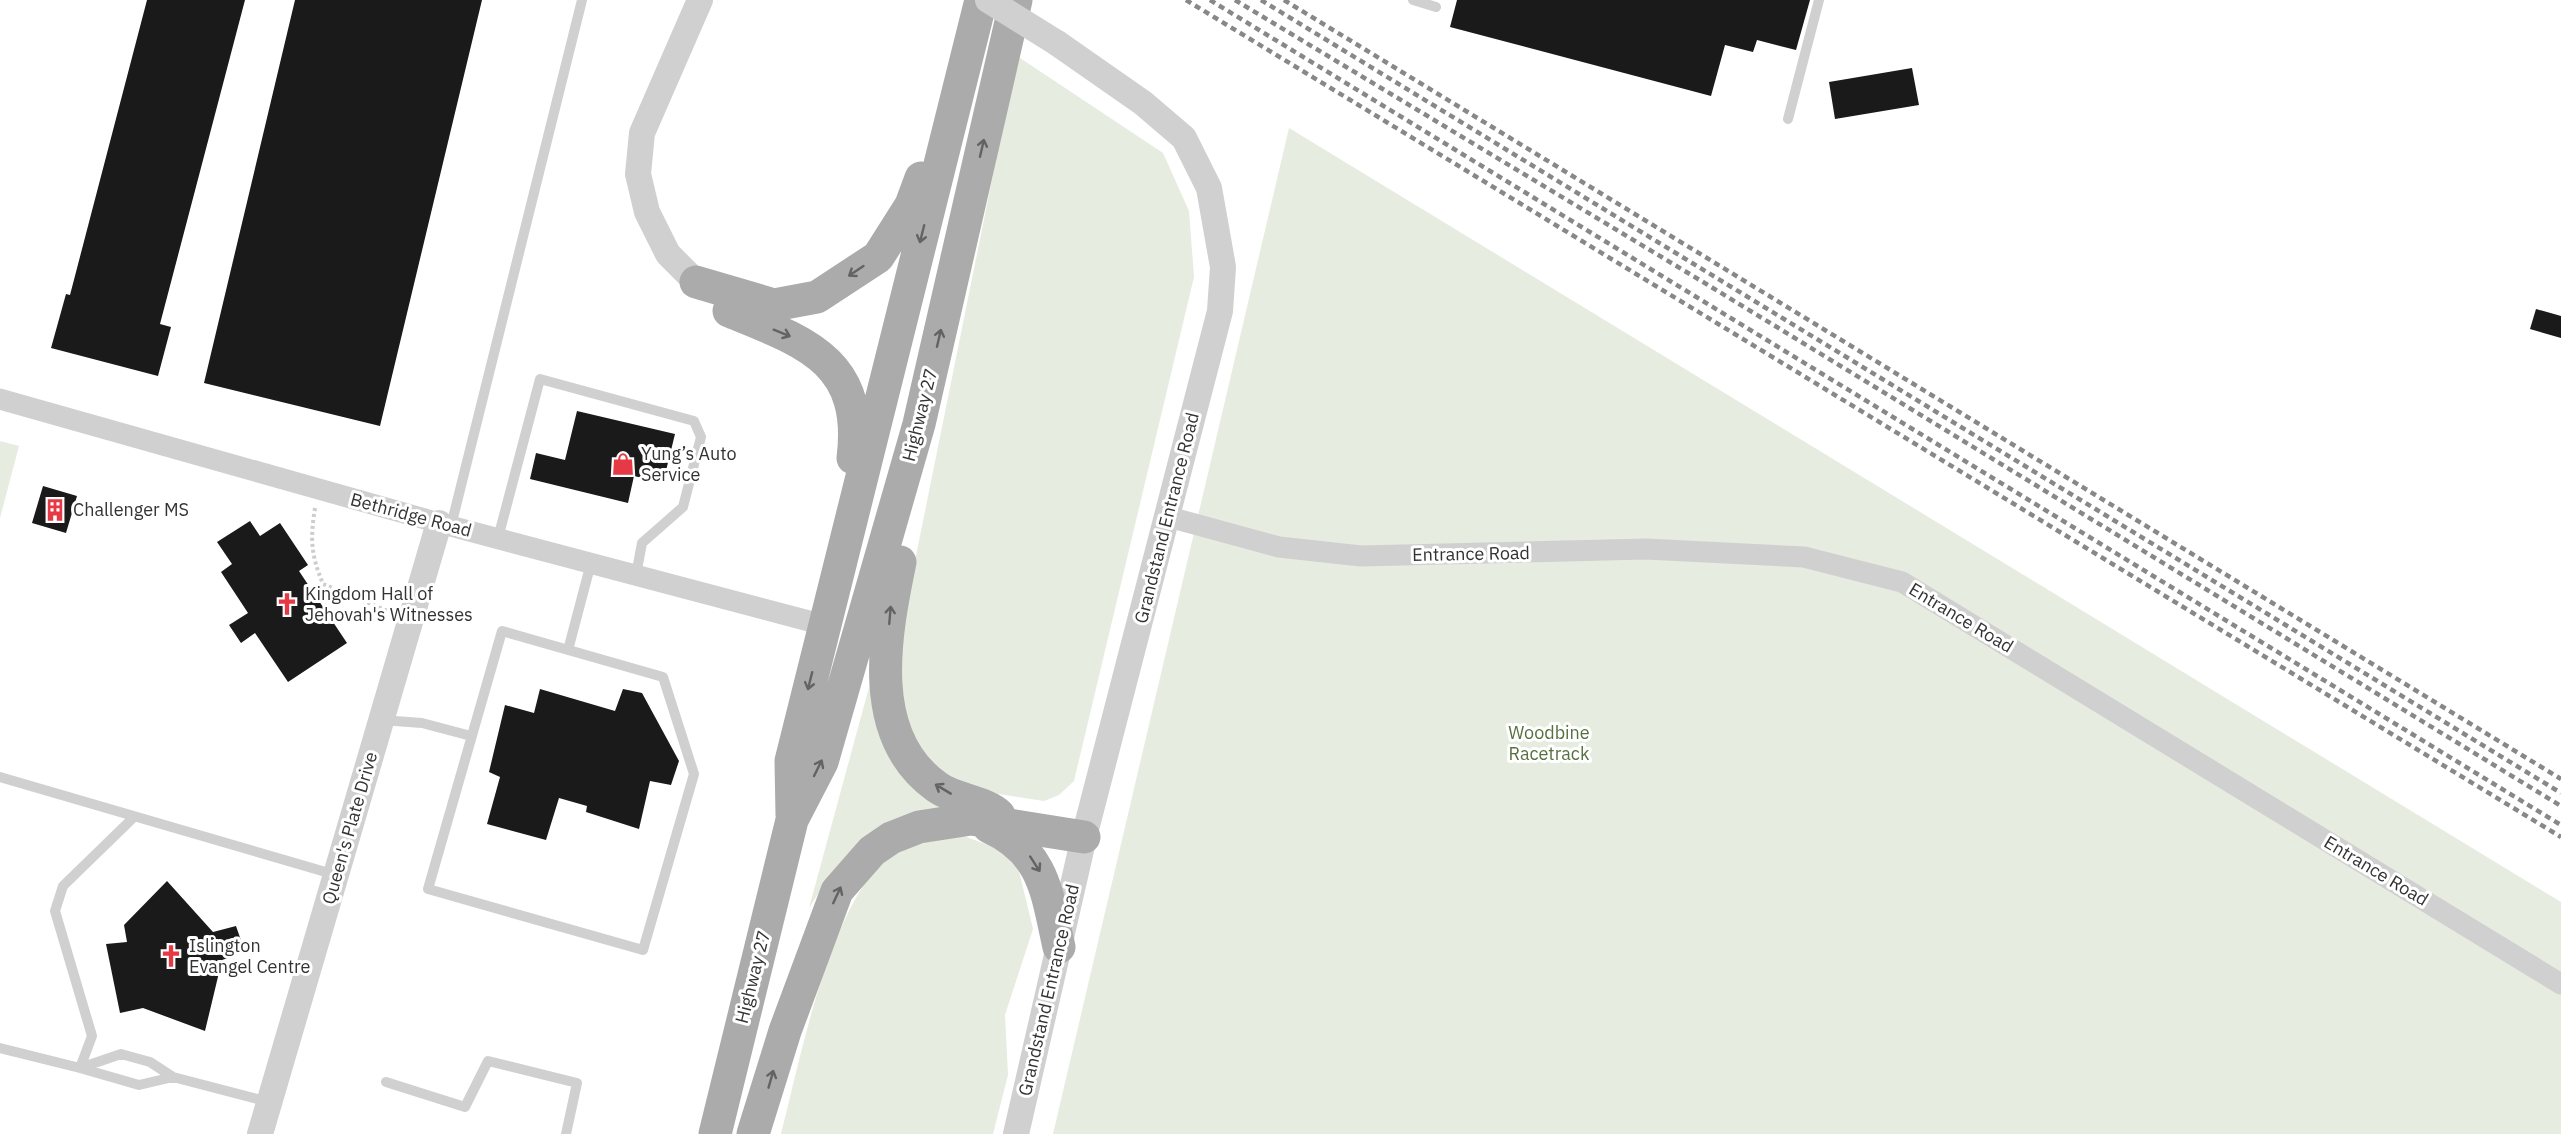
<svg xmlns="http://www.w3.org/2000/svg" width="2561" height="1134" font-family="'IBM Plex Sans',sans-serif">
<rect width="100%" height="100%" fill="#fff"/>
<path fill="#e6ecdf" d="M1017 56 1163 153 1189 211 1194 277 1074 781 1059 795 1044 801 986 792 927 765 896 706 901 630Z
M1289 128 2561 902V1134H1053Z
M0 441 19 446 0 518Z
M874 669 948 805 832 872 809 908Z
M964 836 1001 850 1019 871 1033 929 1005 1015 1008 1075 993 1134H781C800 1060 828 914 883 862 903 844 938 838 964 836Z"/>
<path fill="#1a1a1a" d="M147 0H245L160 324 171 327 158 376 51 348 66 294 70 295Z
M295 0H482L380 426 204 383Z
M1457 0H1810L1796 50 1757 40 1753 52 1725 45 1711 96 1450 27Z
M1912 68 1919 105 1835 119 1829 82Z
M2536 309 2561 316V338L2530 329Z
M577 411 675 434 663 483 634 476 628 503 530 479 536 453 565 460Z
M43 486 77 496 66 533 32 523Z
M250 521 260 536 280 523 308 565 299 571 347 643 288 682 255 633 241 643 229 625 248 613 221 572 232 564 217 542Z
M540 689 615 711 623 689 642 693 679 761 671 785 650 781 639 829 586 812 587 806 559 798 546 840 487 824 500 777 489 772 505 705 534 713Z
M167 881 213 932 236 926 245 952 222 960 205 1031 143 1008 120 1013 106 944 127 942 124 925Z"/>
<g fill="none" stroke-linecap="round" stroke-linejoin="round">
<path stroke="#cdcdcd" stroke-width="4" stroke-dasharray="3 3" stroke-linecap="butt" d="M315 508C310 539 311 555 323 584L390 612"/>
<path stroke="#d0d0d0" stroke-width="10" d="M1413 0 1436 7
M1788 119 1819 0
M451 526 582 0
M498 538 540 379 694 421 701 437 683 507 642 543 636 575
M502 631 663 677 694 774 643 950 428 889Z
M568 650 591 563
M381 720 422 723 471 736
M0 777 336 875
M134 817 63 886 55 911 92 1036 80 1068 139 1085 173 1077
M0 1048 80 1068 121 1054 150 1062 173 1077 269 1102
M386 1082 465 1107 488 1061 577 1083 566 1134"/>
<path stroke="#d0d0d0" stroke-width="21" d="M0 399 439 523 824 625
M1169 517 1279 547 1361 556 1646 549 1804 557 1902 582 2561 984"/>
<path stroke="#d0d0d0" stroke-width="26" d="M696 282 668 254 647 212 638 174 642 133 700 0
M260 1134 439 523
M1016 1134 1084 837 1220 311 1223 267 1209 188 1184 138 1143 103 1057 43"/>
<path stroke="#ababab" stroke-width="33" d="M696 282 774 305 817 297 878 257 911 205 921 178
M729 311C805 342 865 361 853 458
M900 562C885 635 865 736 937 787 955 800 984 801 999 815
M792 815 791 761 981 0
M989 827C1045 852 1047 894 1059 947
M715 1134 792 820 822 762 919 424 1016 0
M753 1134 785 1031 837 891 872 851 891 838 919 827 971 819 1084 837"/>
<path stroke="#888" stroke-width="4.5" stroke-dasharray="6 4.5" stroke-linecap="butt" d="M1186 0 2561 837
M1210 0 2561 825
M1235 0 1708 285 2561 806
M1261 0 2561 793
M1284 0 2561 779"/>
<path stroke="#d0d0d0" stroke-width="26" d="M988 0 1057 43"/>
</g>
<defs><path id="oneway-shaft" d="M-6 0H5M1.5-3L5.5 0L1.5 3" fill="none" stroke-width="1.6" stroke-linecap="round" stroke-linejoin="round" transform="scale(1.5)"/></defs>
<g stroke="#636363">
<use href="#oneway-shaft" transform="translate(982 148) rotate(-77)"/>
<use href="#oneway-shaft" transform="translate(922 234) rotate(104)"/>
<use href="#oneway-shaft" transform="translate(856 271) rotate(146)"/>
<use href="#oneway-shaft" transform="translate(782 333) rotate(22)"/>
<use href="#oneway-shaft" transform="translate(939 338) rotate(-77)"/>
<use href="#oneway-shaft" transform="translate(890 615) rotate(-85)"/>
<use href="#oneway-shaft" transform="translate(810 681) rotate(104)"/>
<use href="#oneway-shaft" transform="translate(818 768) rotate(-64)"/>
<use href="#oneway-shaft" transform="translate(943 789) rotate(-149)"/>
<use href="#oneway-shaft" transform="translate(1035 864) rotate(57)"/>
<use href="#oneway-shaft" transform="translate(837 895) rotate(-65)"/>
<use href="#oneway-shaft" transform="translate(771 1079) rotate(-74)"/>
</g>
<defs>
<g id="shop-bare" transform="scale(1.8)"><path d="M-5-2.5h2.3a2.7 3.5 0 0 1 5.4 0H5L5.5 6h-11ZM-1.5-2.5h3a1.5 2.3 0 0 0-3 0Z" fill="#e63946" stroke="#fff" stroke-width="2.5" paint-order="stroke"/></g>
<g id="building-bare" transform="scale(1.8)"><path d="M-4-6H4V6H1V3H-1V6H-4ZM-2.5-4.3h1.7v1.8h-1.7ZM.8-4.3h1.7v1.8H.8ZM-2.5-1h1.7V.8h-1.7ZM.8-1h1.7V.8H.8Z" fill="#e63946" stroke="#fff" stroke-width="2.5" paint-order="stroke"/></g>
<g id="church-bare" transform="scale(1.8)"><path d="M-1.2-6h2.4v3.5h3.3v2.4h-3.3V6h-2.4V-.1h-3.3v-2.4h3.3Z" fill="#e63946" stroke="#fff" stroke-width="2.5" paint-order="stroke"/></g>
</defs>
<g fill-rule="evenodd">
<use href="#shop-bare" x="623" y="464"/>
<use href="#building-bare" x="55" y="510"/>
<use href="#church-bare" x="287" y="604"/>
<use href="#church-bare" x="171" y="956"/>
</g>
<g text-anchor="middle" stroke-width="6" stroke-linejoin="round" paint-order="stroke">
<g font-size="18" fill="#333" stroke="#fff">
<text transform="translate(920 415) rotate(-76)" y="6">Highway 27</text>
<text transform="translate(411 515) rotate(15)" y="6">Bethridge Road</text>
<text transform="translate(1167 518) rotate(-76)" y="6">Grandstand Entrance Road</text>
<text transform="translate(1471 554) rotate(-1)" y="6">Entrance Road</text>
<text transform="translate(1961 618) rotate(31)" y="6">Entrance Road</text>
<text transform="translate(350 828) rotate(-74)" y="6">Queen's Plate Drive</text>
<text transform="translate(2376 871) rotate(31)" y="6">Entrance Road</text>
<text transform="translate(753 977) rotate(-76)" y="6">Highway 27</text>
<text transform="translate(1049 990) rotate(-77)" y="6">Grandstand Entrance Road</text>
</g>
<g font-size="18" fill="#333" stroke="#fff" text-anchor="start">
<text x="641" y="460">Yung’s Auto<tspan x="641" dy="21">Service</tspan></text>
<text x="73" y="516">Challenger MS</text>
<text x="305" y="600">Kingdom Hall of<tspan x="305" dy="21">Jehovah's Witnesses</tspan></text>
<text x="189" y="952">Islington<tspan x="189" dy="21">Evangel Centre</tspan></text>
</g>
<g font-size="18" fill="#56703f" stroke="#fff">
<text x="1549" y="739">Woodbine<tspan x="1549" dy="21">Racetrack</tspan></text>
</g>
</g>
</svg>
